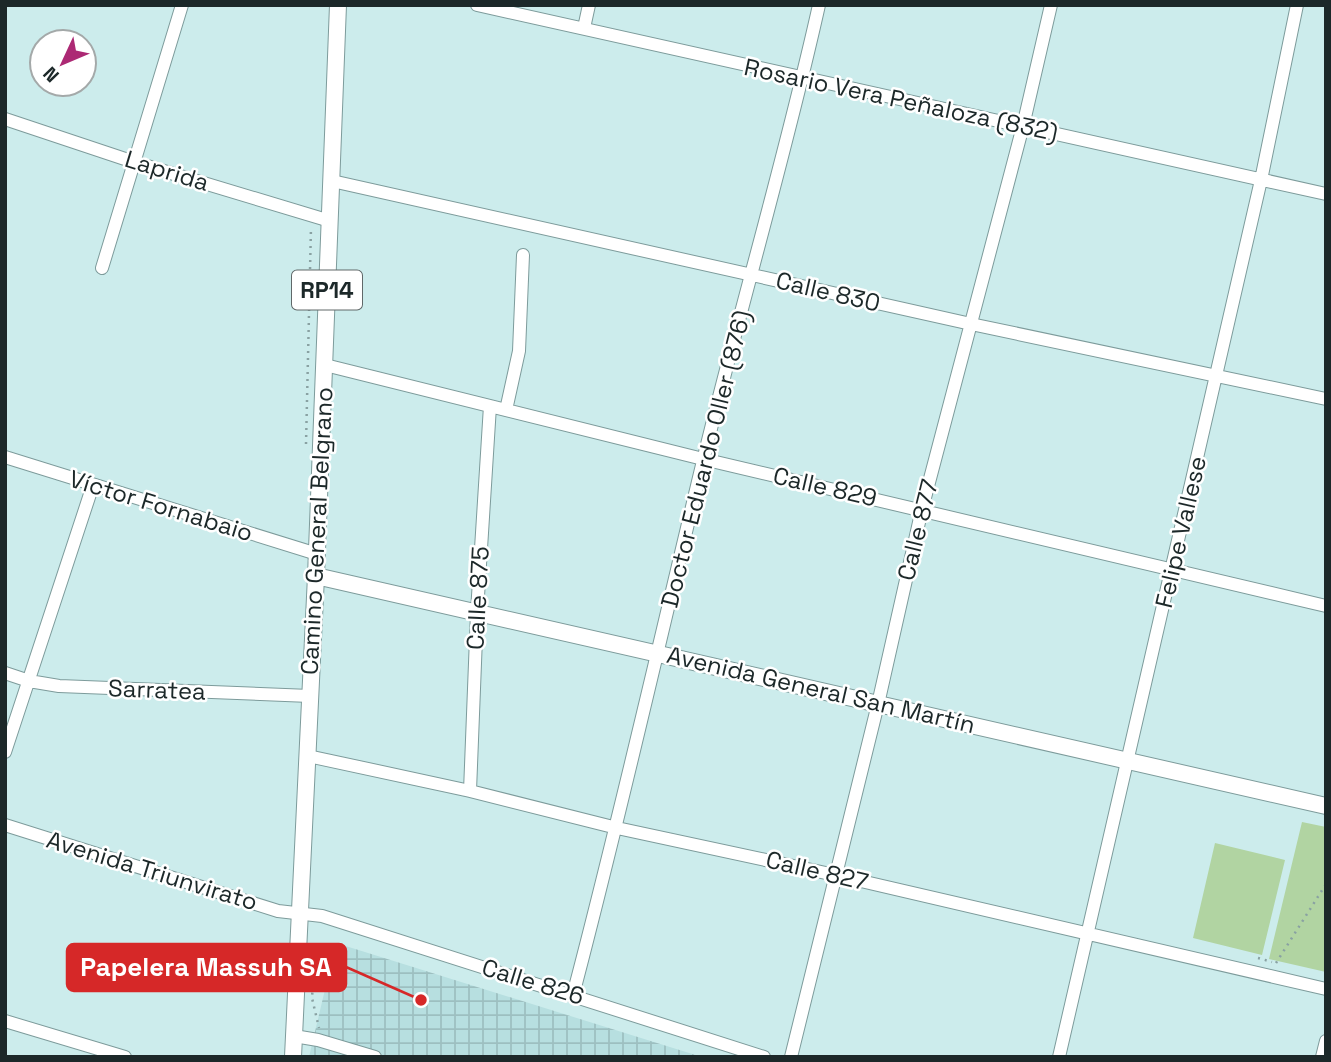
<svg xmlns="http://www.w3.org/2000/svg" width="1331" height="1062" font-family="'Space Grotesk',sans-serif">
<defs>
<pattern id="industrial-grid" width="8" height="8" patternUnits="userSpaceOnUse" patternTransform="scale(1.75)"><rect width="8" height="8" fill="#b7dfe0"/><path d="M0 4h8M4 0v8" fill="none" stroke="#9dbfc0"/></pattern>
</defs>
<rect width="100%" height="100%" fill="#ccecec"/>
<path fill="url(#industrial-grid)" d="M336 943 702 1057H309Z"/>
<path fill="#b1d4a2" d="M1302 822 1326 827V972L1269 959Z
M1215 843 1285 860 1262 955 1193 938Z"/>
<g fill="none" stroke-linecap="round" stroke-linejoin="round">
<g stroke="#7d9b9b" stroke-width="14">
<path id="minor" d="M477 5 1326 194
M584 28 589 5
M5 119 134 162 330 221
M332 181 971 324 1326 399
M102 268 182 5
M325 365 703 459 1326 606
M506 410 519 351 523 255
M5 457 317 554
M5 673 29 681 59 686 310 696
M5 752 93 485
M308 756 470 791 617 828 835 875 1326 989
M470 791 477 612 490 406
M5 825 278 911 322 916 764 1057
M573 995C620 817 660 639 703 461 740 308 785 158 819 5
M5 1021 125 1057
M294 1036 318 1040 375 1057
M791 1057 878 704 922 509 1023 126 1051 5
M1059 1057 1261 180 1297 5
M1322 1057 1326 1041"/>
</g>
<g stroke="#7d9b9b" stroke-width="18">
<path id="major" d="M316 576 1326 806
M293 1057 316 576 338 5"/>
</g>
<path stroke="#89a1a2" stroke-width="2.5" stroke-dasharray="2 5" stroke-linecap="butt" d="M306 444 311 227
M312 958 314 966 312 998 319 1028
M1258 958 1272 962
M1276 963 1326 884"/>
<use href="#minor" stroke="#fff" stroke-width="12"/>
<use href="#major" stroke="#fff" stroke-width="16"/>
</g>
<g text-anchor="middle" stroke-width="5" stroke-linejoin="round" paint-order="stroke">
<rect fill="#fff" stroke="#606869" stroke-width="2" x="292" y="270.5" width="70" height="39" rx="5"/>
<g font-size="23" font-weight="bold" fill="#1c2829">
<text x="327" y="298">RP14</text>
</g>
<g font-size="24" fill="#1c2829" stroke="#fff">
<text transform="translate(901 100) rotate(12)" y="8">Rosario Vera Peñaloza (832)</text>
<text transform="translate(167 171) rotate(17)" y="8">Laprida</text>
<text transform="translate(828 292) rotate(13)" y="8">Calle 830</text>
<text transform="translate(706 459) rotate(-76)" y="8">Doctor Eduardo Oller (876)</text>
<text transform="translate(825 487) rotate(13)" y="8">Calle 829</text>
<text transform="translate(161 506) rotate(17)" y="8">Víctor Fornabaio</text>
<text transform="translate(918 530) rotate(-76)" y="8">Calle 877</text>
<text transform="translate(317 531) rotate(-87)" y="8">Camino General Belgrano</text>
<text transform="translate(1181 532) rotate(-77)" y="8">Felipe Vallese</text>
<text transform="translate(478 598) rotate(-87)" y="8">Calle 875</text>
<text transform="translate(157 690) rotate(2)" y="8">Sarratea</text>
<text transform="translate(821 690) rotate(13)" y="8">Avenida General San Martín</text>
<text transform="translate(152 871) rotate(17)" y="8">Avenida Triunvirato</text>
<text transform="translate(817 871) rotate(13)" y="8">Calle 827</text>
<text transform="translate(533 982) rotate(17)" y="8">Calle 826</text>
</g>
</g>
<path fill="none" stroke="#d62828" stroke-width="2.5" d="M421 1000L346 967"/>
<circle fill="#d62828" stroke="#fff" stroke-width="2.5" cx="421" cy="1000" r="7"/>
<rect fill="#d62828" stroke="#d62828" stroke-width="2.5" x="67" y="944" width="279" height="47" rx="7"/>
<g font-size="26" text-anchor="middle" font-weight="bold" fill="#fff">
<text x="206" y="976">Papelera Massuh SA</text>
</g>
<rect width="1331" height="1062" fill="none" stroke="#1c2829" stroke-width="14"/>
<g transform="translate(63 63) rotate(226)"><circle r="33" fill="#ffffff" stroke="#a4a9a9" stroke-width="2"/>
<path d="M0-5L12 26L0 18L-12 26Z" fill="#ac2974"/>
<text y="-10" font-size="19" font-weight="bold" text-anchor="middle" fill="#1c2829">N</text>
</g>
</svg>
